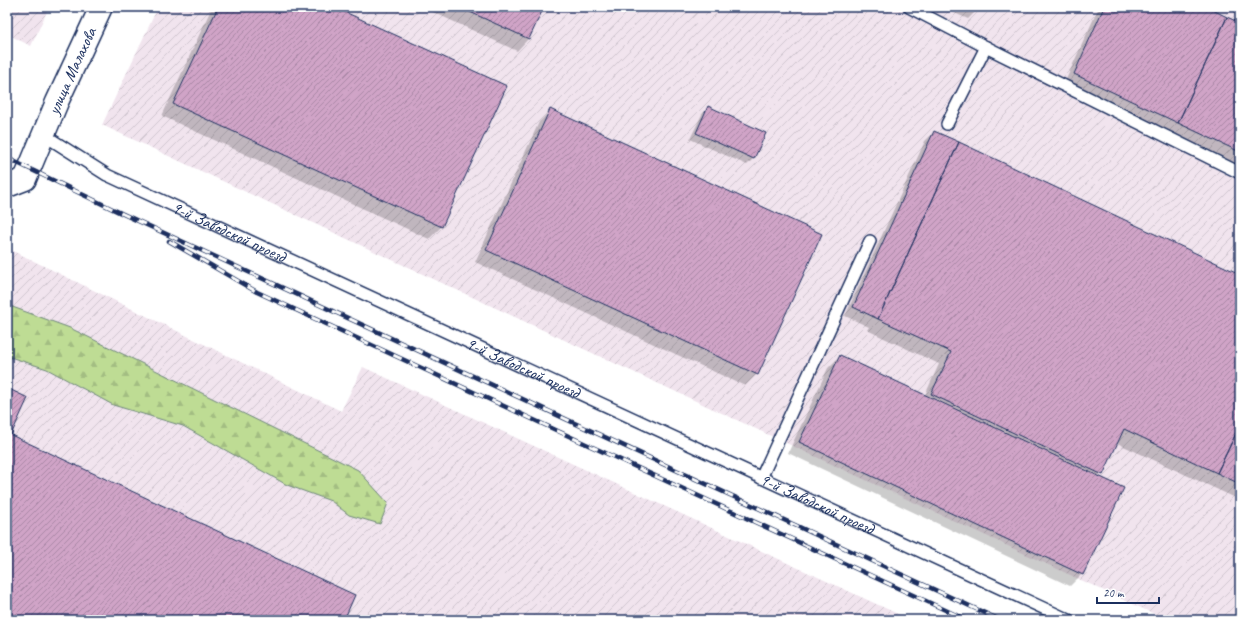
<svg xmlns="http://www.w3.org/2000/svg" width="1247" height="627" font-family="Caveat,sans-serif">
<defs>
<pattern id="industrial-furrows" width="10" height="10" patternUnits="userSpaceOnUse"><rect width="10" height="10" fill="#f1e4ee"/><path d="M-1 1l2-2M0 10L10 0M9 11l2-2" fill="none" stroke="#cec4ce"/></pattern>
<pattern id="forest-firs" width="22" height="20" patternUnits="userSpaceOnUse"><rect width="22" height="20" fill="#bedc94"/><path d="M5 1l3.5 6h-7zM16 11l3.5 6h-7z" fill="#a3bd82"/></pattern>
<pattern id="building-hatch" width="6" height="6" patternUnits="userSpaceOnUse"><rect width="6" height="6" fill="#d0a4c7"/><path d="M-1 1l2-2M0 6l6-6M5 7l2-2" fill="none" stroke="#a886a5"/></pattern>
</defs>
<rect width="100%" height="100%" fill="#fff"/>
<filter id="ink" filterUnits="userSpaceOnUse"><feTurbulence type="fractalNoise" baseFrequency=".025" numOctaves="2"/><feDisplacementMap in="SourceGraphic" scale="8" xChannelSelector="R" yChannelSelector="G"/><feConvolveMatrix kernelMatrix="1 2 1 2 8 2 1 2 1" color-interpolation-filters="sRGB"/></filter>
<g filter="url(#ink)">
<path fill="url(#industrial-furrows)" d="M7 7H49L31 46 7 34Z
M158 7H1240V620H1167L102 125Z
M7 248 341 411 363 367 911 620H7Z"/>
<path fill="url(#forest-firs)" stroke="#6c8679" d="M7 305 70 328 358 470 388 503 380 524 349 515 331 501 287 485 183 426 113 405 47 369 7 356Z"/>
<path fill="#0003" d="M212 7H331L505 87 441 227 429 239 162 116Z
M422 7H543L528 39 517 51Z
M601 7H609L606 10Z
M941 7H980L968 19Z
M1099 7H1205L1240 23V169L1063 86Z
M708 108 764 133 753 159 747 165 690 139 702 114Z
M550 111 757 374 745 386 475 262 539 122Z
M934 132 1240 275V500L1117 443 1099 477 1082 574 1070 586 788 453 828 368 840 356 925 395 939 364 867 330 869 327 845 316 925 141Z"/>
<path fill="url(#building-hatch)" stroke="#1b2f5e" d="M218 7H334L507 86 442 227 173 104Z
M459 7H544L529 39Z
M1104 7H1207L1227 17 1178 123 1074 74Z
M1227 17 1240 23V152L1178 123Z
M708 106 766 133 754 159 696 133Z
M550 109 822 234 758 375 486 250Z
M934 131 959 142 878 319 853 307Z
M959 142 1240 274V425L1217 473 1124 429 1103 475 931 394 951 352 878 319Z
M840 355 1124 488 1083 575 799 442Z
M7 388 28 398 11 435 355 595 344 620H7Z
M1240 425V484L1217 473Z"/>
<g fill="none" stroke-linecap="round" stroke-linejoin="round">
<g stroke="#1b2f5e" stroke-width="14">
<g id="lane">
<path d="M909 7 986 47 1240 173"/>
<path d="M947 124 986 47"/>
<path id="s1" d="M44 135 107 175 1069 620"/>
<path d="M761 478 870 241"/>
</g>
</g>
<g stroke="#1b2f5e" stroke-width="25">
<g id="street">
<path id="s2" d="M7 186 25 179 57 102 101 7"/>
</g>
</g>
<use href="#lane" stroke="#fff" stroke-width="11"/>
<use href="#street" stroke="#fff" stroke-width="22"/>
<g stroke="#1b2f5e" stroke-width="4.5">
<path id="rail" d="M7 158 123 214 1000 620
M169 241 257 292 967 620"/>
</g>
<use href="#rail" stroke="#fff" stroke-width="3" stroke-dasharray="9" stroke-linecap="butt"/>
</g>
</g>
<g text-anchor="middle" stroke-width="3" stroke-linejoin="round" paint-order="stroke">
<g font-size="17" fill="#1b2f5e" stroke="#fff">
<text dy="6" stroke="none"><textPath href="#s2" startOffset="137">улица Малахова</textPath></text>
<text dy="6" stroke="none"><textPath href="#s1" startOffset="209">9-й Заводской проезд</textPath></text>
<text dy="6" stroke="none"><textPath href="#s1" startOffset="533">9-й Заводской проезд</textPath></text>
<text dy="6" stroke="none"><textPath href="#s1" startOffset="857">9-й Заводской проезд</textPath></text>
</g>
</g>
<rect width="1247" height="627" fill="none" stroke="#fff" stroke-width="24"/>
<rect x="12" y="12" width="1223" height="603" fill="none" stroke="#1b2f5e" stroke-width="1.5" filter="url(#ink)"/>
<path d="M1097 597v6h62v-6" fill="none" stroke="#1b2f5e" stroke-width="2"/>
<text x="1103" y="597" font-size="12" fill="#1b2f5e" stroke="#ffffff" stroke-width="3" paint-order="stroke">20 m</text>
</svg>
